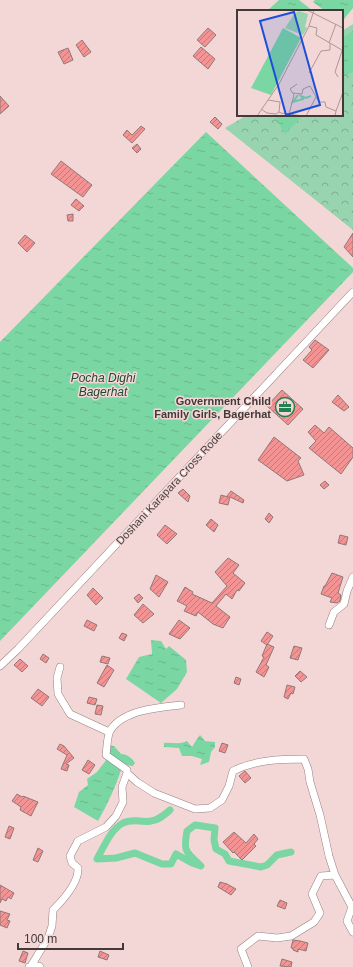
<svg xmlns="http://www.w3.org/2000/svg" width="353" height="967" font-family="Arial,sans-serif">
<defs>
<pattern id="park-crowns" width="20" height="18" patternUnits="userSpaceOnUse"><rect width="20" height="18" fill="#98d4af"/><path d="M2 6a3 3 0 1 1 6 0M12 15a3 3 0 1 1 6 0" fill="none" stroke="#7ead8f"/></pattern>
<pattern id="water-ripples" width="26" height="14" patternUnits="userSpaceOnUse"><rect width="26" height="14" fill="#7ad6a2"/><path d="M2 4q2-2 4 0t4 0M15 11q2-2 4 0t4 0" fill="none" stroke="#6bb88c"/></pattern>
<pattern id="building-hatch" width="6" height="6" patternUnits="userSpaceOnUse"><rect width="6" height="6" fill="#f39393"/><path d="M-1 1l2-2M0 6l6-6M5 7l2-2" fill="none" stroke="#c67979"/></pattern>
</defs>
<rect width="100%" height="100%" fill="#f3d7d6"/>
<path fill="url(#park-crowns)" d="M353 24V230L225 128 247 115H342V31Z"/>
<path fill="url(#water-ripples)" d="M279 0H299L313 11H267Z
M315 0H353V8L344 19 342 18V11H325L313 2Z
M353 31V72L342 76V38Z
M274 115H303L285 134Z
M206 132 353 268V272L0 641V342Z
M151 640 161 641 166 649 169 646 186 660 187 672 177 689 161 703 126 679 139 657 152 654Z
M200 735 205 741 215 742V747L211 752 209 762 200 765 202 759 192 756H182L179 748 164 747V743C172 742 179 745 187 741L192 747 197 739Z
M111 745 112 746H114L121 754C127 754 132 758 135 763L133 766C124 766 116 758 109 753Z
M107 759 122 767C116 786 108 803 98 821L74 807 79 792 88 785 87 779 97 772Z"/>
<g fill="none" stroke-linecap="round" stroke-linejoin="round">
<path stroke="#7ad6a2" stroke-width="7" d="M170 810C164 815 159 820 151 821 141 823 133 818 123 823 110 830 104 847 97 859L116 858 135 853 162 864H171L176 854 192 863 201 866C186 852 183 852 187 831L195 825 215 828 214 840 216 849 225 854 229 861 261 867 267 865 277 855 291 852"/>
</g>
<path fill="url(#building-hatch)" stroke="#917878" d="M208 28 216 35 205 47 197 40Z
M82 40 91 52 84 57 76 45Z
M201 47 215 59 208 69 193 56Z
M68 48 73 60 64 64 58 52Z
M0 96 9 106 0 114Z
M215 117 222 124 218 129 210 122Z
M141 126 145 129 132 143 123 135 127 130 132 135Z
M137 144 141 149 137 153 132 148Z
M61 161 92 185 83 197 51 174Z
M76 199 84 206 79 211 71 205Z
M73 214V221H68L67 215Z
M353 233V257L344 247Z
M25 235 35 243 27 252 18 243Z
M315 340 329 350 313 368 303 360 312 350 309 347Z
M282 390 303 409 288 425 267 406Z
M338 395 349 407 344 411 332 402Z
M315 425 324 433 329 427 353 448V457L341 474 309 448 316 441 308 432Z
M274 437 301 458 298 461 304 475 287 481 258 460Z
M325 481 329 485 324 489 320 485Z
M183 489 190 496 188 502 178 493Z
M231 491 244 500 243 503 230 497 228 505 219 503 221 495 228 497 227 496Z
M269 513 273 517 269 523 265 519Z
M211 519 218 525 214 532 206 525Z
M165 525 177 534 167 544 157 535Z
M340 535 348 537 346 545 338 543Z
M228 558 239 565 233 573 245 583 239 591 237 590 232 599 226 594 216 606 230 617 223 628 213 624 198 612 196 616 184 611 187 606 177 601 185 587 193 592 192 594 212 603 227 586 215 572Z
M332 573 343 577 338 593 341 595 340 601 337 603 330 602 332 598 321 594 324 586H325Z
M156 575 168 582 159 597 150 589Z
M93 588 103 598 96 605 87 595Z
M139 594 143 598 138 603 134 598Z
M143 604 154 614 143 623 134 615Z
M87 620 97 625 94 631 84 626Z
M179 620 190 628 180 639 169 634Z
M267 632 273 636 267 645 261 641Z
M122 633 127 635 124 641 119 638Z
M267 644 274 647 266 665 269 667 264 677 256 672 264 657 262 656Z
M294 646 302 648 298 660 290 658Z
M43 654 49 658 46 663 40 659Z
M102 656 110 658 108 664 100 662Z
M20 659 28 666 22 672 14 665Z
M107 665 114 670 104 687 97 683Z
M300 671 307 677 301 682 295 676Z
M236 677 241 679 239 685 234 683Z
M287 685 295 687 293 694 291 693 288 699 284 697Z
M38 689 49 697 42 706 31 698Z
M89 697 97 699 95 705 87 703Z
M97 705 103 706 101 715 95 714Z
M222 743 228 745 225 753 219 751Z
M60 744 64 746 74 758 66 764 69 765 67 771 61 769 67 755 57 749Z
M88 760 95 765 89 774 82 770Z
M245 771 251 778 245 783 239 776Z
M17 794 22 797 23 796 38 802 31 816 20 810 21 807 12 801Z
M9 826 14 828 10 839 5 837Z
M234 832 246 843 254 834 258 839 254 844 256 846 242 860 234 852 233 853 223 842Z
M38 848 43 851 38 862 33 860Z
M220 882 227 884 236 889 231 895 218 887Z
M0 885 14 893 11 899 8 897 6 901 2 899 0 903Z
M280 900 287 903 285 909 277 906Z
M0 911 10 914 7 920 10 921 7 928 0 925Z
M293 940 300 941 308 943 306 951 298 949V952L293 950V948H291Z
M23 951 28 953 25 963 19 961Z
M100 951 109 955 107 960 98 957Z
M282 959 292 962 291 967 280 966Z"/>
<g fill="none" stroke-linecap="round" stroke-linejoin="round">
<g stroke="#987f7e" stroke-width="8">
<path id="minor" d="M329 625 334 612 344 604 347 591 353 577
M0 666 18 649 353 292
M60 667 57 678 58 694 70 714 109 732
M127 773 137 782 154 793 195 809 210 808 222 800 229 786 233 771C255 760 280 759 304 759L308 769 310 782 320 815 329 856 335 875 352 907 347 921 353 932
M31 966 48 938 52 926 53 910C63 900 79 882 78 868L72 863 70 856 78 841 106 827 116 816 123 802 122 787 127 773V770L106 755C107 748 107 737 110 731 122 710 160 707 181 705
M29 967 39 966 40 967
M248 967 241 949 258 936 277 938 291 936 314 922 320 913 312 894 321 876 335 875"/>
</g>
<use href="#minor" stroke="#fff" stroke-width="7"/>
</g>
<defs>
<g id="office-ring" transform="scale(1)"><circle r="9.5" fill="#f3d7d6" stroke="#267f53" stroke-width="1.5"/><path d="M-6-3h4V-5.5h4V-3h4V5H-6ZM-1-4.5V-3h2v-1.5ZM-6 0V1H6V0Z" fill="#267f53"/></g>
</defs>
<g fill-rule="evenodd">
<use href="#office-ring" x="285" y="407"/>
</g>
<g text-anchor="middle" stroke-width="3" stroke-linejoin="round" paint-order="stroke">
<g font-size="11" font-weight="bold" fill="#443939" stroke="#f3d7d6" text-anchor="end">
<text x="271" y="405">Government Child<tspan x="271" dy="13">Family Girls, Bagerhat</tspan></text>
</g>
<g font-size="11" fill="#443939" stroke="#f3d7d6">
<text transform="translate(169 488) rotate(-47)" y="4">Doshani Karapara Cross Rode</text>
</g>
<g font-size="12" font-style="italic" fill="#204732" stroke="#f3d7d6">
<text x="103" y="382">Pocha Dighi<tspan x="103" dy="14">Bagerhat</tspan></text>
</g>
</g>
<g transform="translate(237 10)">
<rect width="106" height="106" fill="#f3d7d6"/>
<path d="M62 1 71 4 68 17 70 18 66 25 48 18 58 3Z" fill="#98d4af"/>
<path d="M46 18 64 28 34 85 14 78Z" fill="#7ad6a2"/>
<path fill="none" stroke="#7ad6a2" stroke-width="2" d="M61 85 56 92 66 89 64 86 69 88 74 86"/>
<path fill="none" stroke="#ad9897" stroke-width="1" d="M70 0 106 18M72 16 80 18 79 25 105 40M92 33 99 14M72 63 84 41 93 40V33M101 67 98 62 106 38M56 83 65 84 66 79 73 76 82 92H88L89 97 99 101 98 106M31 90 43 92 42 102 44 103 66 106M24 99 30 103 39 104 42 102M99 101 106 82M52 104 57 85 53 79 60 74M20 106 42 74 72 16 77 0M69 106 79 87"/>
<path fill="#1d4ed8" fill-opacity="0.15" stroke="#1d4ed8" stroke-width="2" d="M57 2 83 95 49 105 23 11Z"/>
<rect width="106" height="106" fill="none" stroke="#443939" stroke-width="2"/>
</g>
<path d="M18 943v6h105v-6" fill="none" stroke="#443939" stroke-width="2"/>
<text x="24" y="943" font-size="12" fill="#443939" stroke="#f3d7d6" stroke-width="3" paint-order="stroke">100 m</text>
</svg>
